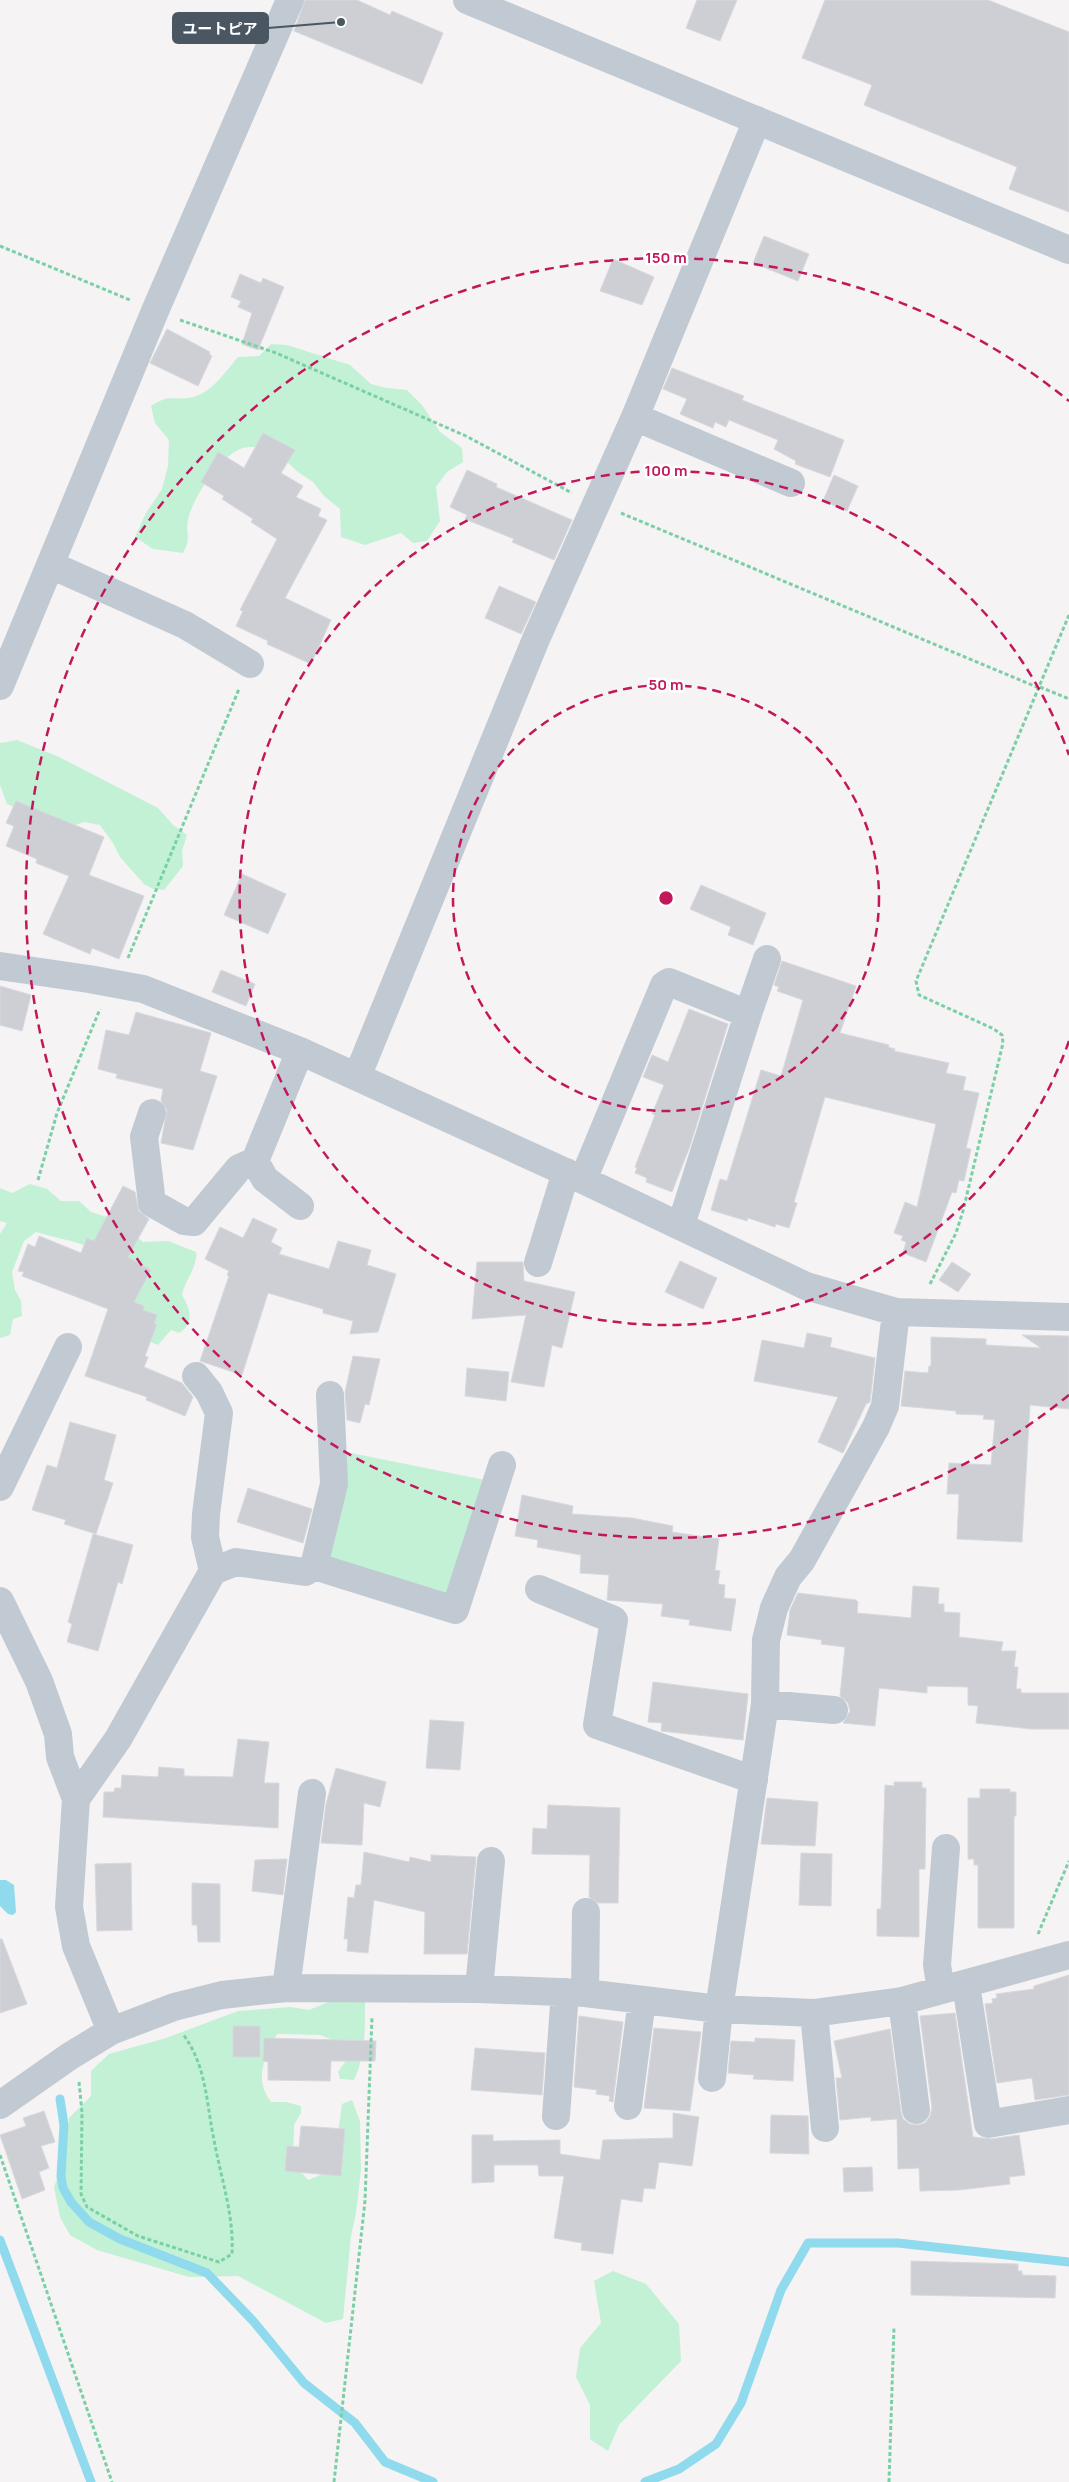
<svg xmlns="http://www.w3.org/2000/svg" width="1069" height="2482" font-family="Manrope,'Noto Sans JP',sans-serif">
<rect width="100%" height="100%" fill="#f5f3f3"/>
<path fill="#c3f1d5" d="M271 344 287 345 350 365 371 384 386 388 407 390 422 405 440 432 462 448 463 462 447 472 436 487 440 521 427 541 413 543 401 533 365 545 341 537 340 509 324 496 313 482 298 472 270 446C261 447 251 446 243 448 221 454 192 499 188 520 185 535 192 536 183 553L153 549 135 537 146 513 162 489 168 466 169 440 155 423 151 406C169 394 169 400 188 398 210 396 225 372 238 357L259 356Z
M17 740 59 757 158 808 173 825 187 835 182 851 183 866 164 890 153 889 144 884 120 857 113 843 100 825 84 822 64 829 7 804 0 785V743Z
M30 1184 47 1189 61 1201H79L91 1212 116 1220 143 1242 168 1241 196 1252C198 1266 185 1280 182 1295 190 1308 195 1323 179 1333L171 1330 158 1345 143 1339 93 1249C75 1240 55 1238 36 1232L24 1241 12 1272 15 1290 21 1301 22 1316 13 1319 10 1335 0 1338V1234L7 1223 0 1221V1188L12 1193Z
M346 1452 490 1481 452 1600 324 1561Z
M365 1999C365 2027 366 2055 354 2080L340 2079 338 2072 347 2059V2045L320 2035 277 2034C265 2059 253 2077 271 2102H286L301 2106V2113L294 2125 293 2162 308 2180 333 2170 342 2104 352 2100 360 2121 361 2170 356 2213 351 2236 343 2319 326 2323 238 2276 189 2277 97 2250 70 2235 60 2217 54 2187 65 2158 69 2118 91 2096V2071L109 2054 166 2038 238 2011 291 2007 309 2010 331 2001Z
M613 2271 646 2284 679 2324 681 2361 619 2425 608 2451 590 2439V2405L576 2377 580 2348 601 2323 594 2281Z"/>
<path fill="#90daee" d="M0 1880H6L14 1885 16 1912 13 1915 8 1914 0 1906Z"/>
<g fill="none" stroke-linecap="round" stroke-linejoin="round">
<path stroke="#90daee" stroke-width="9" d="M60 2099 64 2125 61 2176 63 2188 71 2202 89 2222 120 2239 207 2273 254 2322 304 2383 355 2423 385 2462 433 2482
M0 2240 91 2482
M645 2482 679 2469 716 2444 741 2403 781 2290 808 2243H898L1069 2262"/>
</g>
<path fill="#cdcfd5" stroke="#d7d9de" d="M305 0H357L390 15 392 11 443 33 422 84 294 31Z
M697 0H737L720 41 686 28Z
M825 0H988L1069 32V212L1009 189 1017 167 864 105 872 85 802 58Z
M764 236 809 254 798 281 753 263Z
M613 259 654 277 642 305 600 291Z
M240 274 261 283 263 278 284 287 258 350 242 344 252 313 238 307 241 301 231 297Z
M167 329 210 352 209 354 212 356 198 386 150 363Z
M672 368 744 396 742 400 844 440 830 477 795 464 796 461 774 449 778 440 729 420 726 427 715 422 713 428 680 414 687 399 663 389Z
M263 433 295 450 281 473 303 486 296 497 321 509 318 516 327 520 285 598 331 620 311 664 267 644 268 641 236 626 243 611 240 610 277 539 251 522 253 519 222 499 224 496 201 482 218 452 244 468Z
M467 470 497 484 496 487 572 520 554 560 512 542 514 539 465 519 467 515 450 507Z
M834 475 858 486 847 511 823 501Z
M499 586 536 602 521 634 485 618Z
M16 801 104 837 89 875 144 896 119 959 92 948 90 954 43 934 69 876 36 863 37 859 6 846 14 826 6 823Z
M242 874 286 894 268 934 224 915Z
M701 885 766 913 753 945 728 935 731 927 690 909Z
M782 961 856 986 840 1033 889 1045 888 1047 895 1049 894 1051 949 1063 946 1073 966 1077 963 1090 979 1093 966 1148 971 1149 964 1181 959 1180 956 1193 952 1192 926 1262 903 1253 906 1242 901 1240 903 1236 894 1233 905 1202 917 1207 936 1124 825 1097 794 1202 797 1203 789 1228 776 1224 775 1227 748 1218 747 1221 711 1210 720 1179 727 1181 761 1070 781 1076 803 1000 777 991 779 987 774 985Z
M221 970 255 984 246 1006 212 992Z
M0 986 31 995 22 1031 0 1025Z
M689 1009 728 1024 690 1146 672 1192 646 1182 647 1178 635 1173 637 1168 635 1167 655 1115 652 1114 664 1085 643 1077 652 1055 668 1062Z
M136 1012 211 1033 200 1071 217 1076 193 1150 161 1143 167 1110 161 1101 163 1089 116 1078 117 1074 98 1069 106 1030 129 1035Z
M123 1186 135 1192 139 1211 149 1219 128 1257 151 1270 134 1302 144 1306 143 1310 157 1315 154 1324H157L145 1356 148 1357 144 1367 182 1383 193 1397 185 1416 146 1400 147 1397 85 1376 108 1309 22 1276 24 1272 18 1271 28 1244 35 1247 39 1236 81 1253 87 1238 94 1241Z
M253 1218 277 1229 271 1242 282 1248 279 1254 329 1269 338 1241 371 1250 367 1265 396 1274 378 1332 350 1334 353 1321 323 1313V1309L268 1293 242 1375 200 1361 229 1276 227 1275 229 1271 205 1259 220 1227 243 1238Z
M680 1261 717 1278 703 1309 665 1292Z
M477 1262H523L524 1281 575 1292 562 1348 552 1345 544 1387 511 1382 526 1315 472 1319Z
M952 1262 971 1274 958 1292 939 1280Z
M807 1333 832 1338 830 1347 875 1358 870 1402 866 1404 843 1453 818 1442 838 1397 754 1381 762 1340 804 1348Z
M1022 1335 1069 1336V1409L1030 1405 1022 1542 957 1539 959 1494H947L949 1463 991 1465 995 1420 983 1419 984 1415 956 1414V1411L901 1406 905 1371 928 1373 929 1366H931V1337L986 1339V1345L1041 1348Z
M353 1356 380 1359 369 1405 365 1404 360 1423 347 1420 345 1392Z
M467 1368 509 1372 506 1401 465 1396Z
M70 1422 116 1435 104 1480 113 1483 96 1534 64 1524 66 1520 32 1510 47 1465 57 1468Z
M248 1488 312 1509 303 1543 237 1522Z
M522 1495 573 1506 572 1514 632 1518 673 1526 672 1532 719 1539 715 1570 720 1571 718 1584 725 1585 724 1598 736 1599 731 1631 689 1625 690 1620 661 1616 663 1604 607 1600 609 1575 580 1573 581 1555 537 1547 538 1540 515 1536Z
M93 1534 133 1545 122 1584 118 1582 98 1651 67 1642 72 1624 68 1622Z
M913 1586 939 1588 938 1604H944V1612L960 1613 959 1637 1003 1642 1001 1651H1016L1014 1667H1018L1016 1689H1021V1693H1069V1729H1031L976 1723 978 1706 968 1705V1687L927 1686V1693L879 1688 875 1726 843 1723 850 1711 848 1703 840 1696 845 1647 821 1644 822 1640 787 1635 790 1610 798 1593 856 1600 858 1602 857 1613 911 1618Z
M653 1682 748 1694 743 1740 661 1731 662 1723 648 1722Z
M430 1720 464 1722 460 1770 426 1768Z
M238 1739 269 1742 264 1783H279L278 1828 103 1817 104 1792H114L115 1788H121L122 1775 158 1777 159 1767 184 1769V1776L233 1777Z
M336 1768 386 1782 380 1807 364 1803 362 1845 321 1843 326 1804Z
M894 1782H922V1788H926L925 1869H919V1937L877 1936V1909H881L885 1785 894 1786Z
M980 1789H1010V1792H1016V1816H1014V1928H978V1865H974V1859H968V1798H980Z
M767 1798 818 1802 815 1846 761 1844Z
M548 1805 620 1808 618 1903H598L589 1897 590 1855 532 1854 533 1828 547 1829Z
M364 1852 409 1862 410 1857 431 1862V1855L476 1857 467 1954H424L425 1912 374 1900 368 1953 347 1951 348 1939H344L348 1897 354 1898 356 1885H361Z
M801 1853 832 1854 831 1906 799 1905Z
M287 1859 283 1895 252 1891 255 1860Z
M131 1863 132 1930 97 1931 95 1864Z
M192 1883 220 1884V1942H198L197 1925H192Z
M0 1939H2L27 2004 0 2013Z
M1069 1975V2095L1035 2100 1032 2078 997 2083 985 2004 993 2003 992 1999 997 1998 996 1994 1034 1989V1986Z
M955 2013 973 2137 991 2139 1019 2135 1025 2175 1009 2177 1010 2184 959 2190 920 2191 919 2168 898 2169 897 2119 871 2121V2117L840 2120 836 2078H842L834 2041 890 2029 901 2112 903 2119 910 2124 918 2125 925 2123 930 2116 932 2108 920 2016Z
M579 2016 623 2022 613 2102 609 2101 610 2096 596 2094 597 2090 574 2087Z
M233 2026H260V2057H233Z
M654 2028 701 2032 690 2111 644 2108Z
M264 2038 376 2041 375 2061H331L330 2081 268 2080V2062L263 2061Z
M755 2038 795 2040 793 2081 753 2079 754 2075 728 2073 731 2041 755 2042Z
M475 2048 545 2053 542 2095 471 2090Z
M44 2111 55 2142 41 2146 49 2168 39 2172 45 2190 22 2199 0 2135 26 2126 23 2118Z
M673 2113 699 2117 692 2166 659 2162 655 2189 644 2188 642 2202 621 2199 613 2254 581 2250 582 2243 554 2238 564 2176H539L538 2165H494V2182L472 2183V2135H493V2141L560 2140V2154L600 2160 603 2140 673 2138Z
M771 2115 808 2116 809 2154 770 2153Z
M301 2126 345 2129 341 2176 285 2171 287 2146 299 2147Z
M872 2167 873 2191 844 2192 843 2168Z
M911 2261 1018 2264V2271H1022V2275L1056 2276 1055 2298 911 2295Z"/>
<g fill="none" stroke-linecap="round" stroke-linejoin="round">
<path stroke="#7ad0a6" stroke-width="3" stroke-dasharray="4 2.5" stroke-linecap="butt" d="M0 246 130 300
M180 320 276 353 466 436 572 493
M621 513 1039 688
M1040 687 1069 699
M128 958 239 689
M38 1180 57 1113 100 1009
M930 1284 956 1233 963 1211 1003 1043 1002 1035 994 1029 919 995 916 981 1069 615
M1038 1934 1069 1861
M79 2082 82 2112 81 2194 87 2207 138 2236 219 2262 232 2254C234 2214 221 2179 214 2140 206 2102 207 2067 183 2034
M0 2155 112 2482
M334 2482 365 2201 372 2017
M889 2482 894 2327"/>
<path stroke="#c1cad2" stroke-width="28" d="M467 0 1069 250
M635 417 791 483
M51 565 185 625 250 664
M0 686 155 311 290 0
M0 966 89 979 143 989 300 1051 583 1180 806 1286 896 1312 1069 1317
M748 1014 767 959
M300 1051 255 1161 265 1179 300 1206
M357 1077 536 639 635 417 757 120
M152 1113 144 1137 152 1203 184 1221 194 1222 239 1168 255 1161
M583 1180 664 985 669 982 748 1014 681 1225
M538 1263 566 1172
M196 1376 209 1392 219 1413 206 1514 205 1537 213 1571
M0 1487 68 1347
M314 1566 334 1484 330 1395
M539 1589 614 1620 597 1725 754 1780
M0 1601 39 1681 58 1734 60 1757 76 1799 69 1907 76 1946 111 2031
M765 1704 834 1710
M76 1799 118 1739 213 1571 236 1562 305 1572 314 1566 455 1610 502 1465
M966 1985 988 2124 1069 2110
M286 1988 312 1793
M479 1989 491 1861
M941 1990 937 1965 946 1848
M585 1993 586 1912
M902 2001 916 2110
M814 2013 825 2128
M712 2078 719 2009 765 1704 766 1640 774 1608 788 1577 802 1560 876 1427 885 1406 896 1312
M0 2105 70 2056 111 2031 174 2007 222 1995 286 1988 479 1989 585 1993 719 2009 814 2013 902 2001 1069 1955
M628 2106 642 2000
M556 2116 565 1992"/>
</g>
<g fill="none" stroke="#c2185b" stroke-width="2.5" stroke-dasharray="9 6">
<circle cx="666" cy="898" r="213"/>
<path d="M1069 1041A427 427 0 1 1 1069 755"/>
<path d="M1069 1395A640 640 0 1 1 1069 401"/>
</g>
<circle cx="666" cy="898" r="8" fill="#c2185b" stroke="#fff" stroke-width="2.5"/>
<g font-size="15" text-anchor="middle" font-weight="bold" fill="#c2185b" stroke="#fff" stroke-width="5" stroke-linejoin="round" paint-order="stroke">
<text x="666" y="263">150 m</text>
<text x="666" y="476">100 m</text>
<text x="666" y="690">50 m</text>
</g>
<path fill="none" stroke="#4a5661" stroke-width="2" d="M341 22L268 28"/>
<circle fill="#4a5661" stroke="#fff" stroke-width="2" cx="341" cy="22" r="5"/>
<rect fill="#4a5661" stroke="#4a5661" stroke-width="2" x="173" y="13" width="95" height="30" rx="5"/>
<g font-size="15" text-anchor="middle" font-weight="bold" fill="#fff">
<text x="220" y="34">ユートピア</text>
</g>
</svg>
